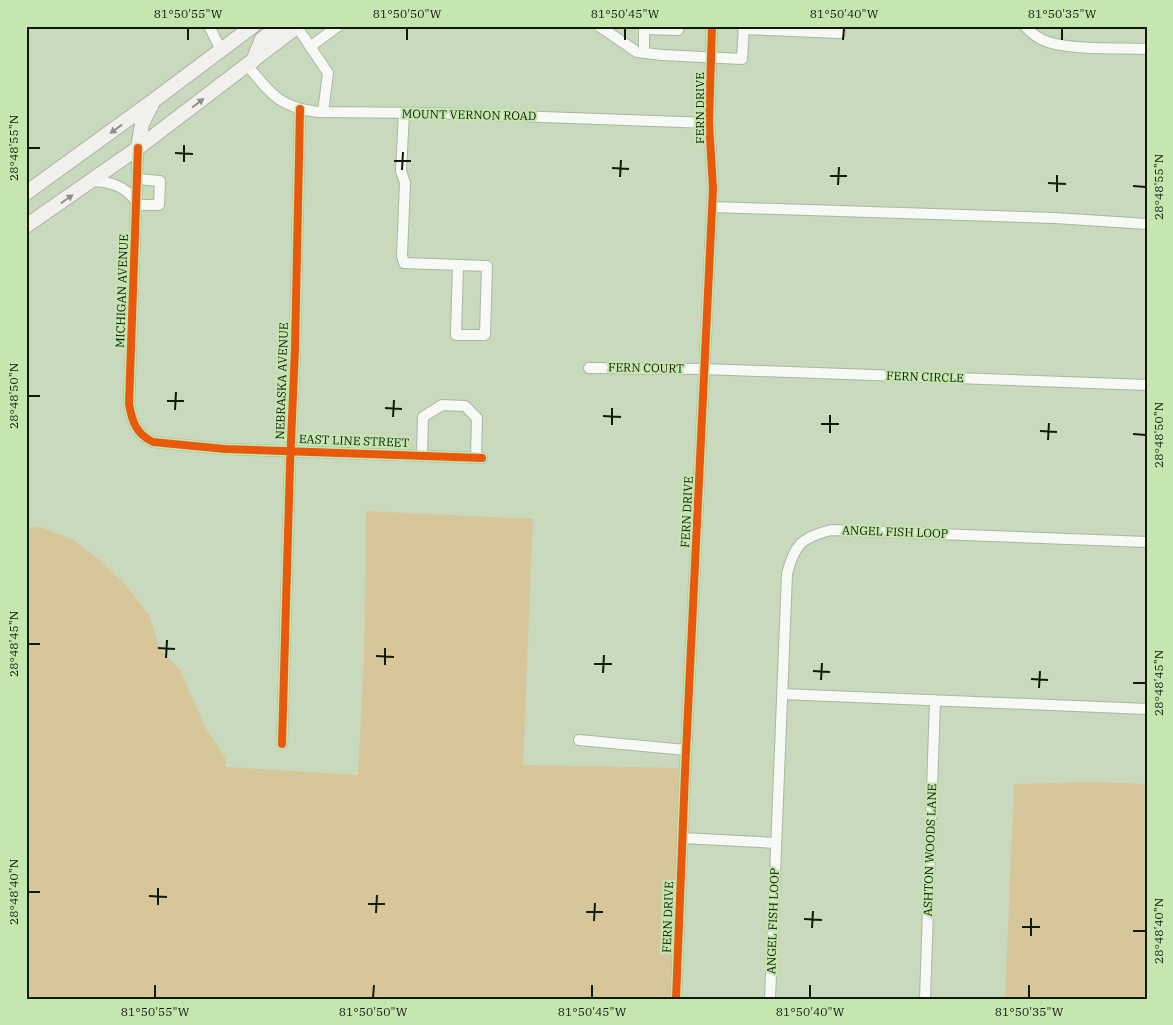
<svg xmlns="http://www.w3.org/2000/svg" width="1173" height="1025" font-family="'IBM Plex Serif',serif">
<rect width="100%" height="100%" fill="#c8d9bd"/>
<path fill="#d7c69a" d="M366 511 533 519 523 765 682 768 675 999 346 997V999H26V528L40 527 74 540 101 561 125 584 149 615 160 649 180 670 205 727 225 757 226 767 358 775 364 656Z
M1092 782 1147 784V999H1005L1014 784Z"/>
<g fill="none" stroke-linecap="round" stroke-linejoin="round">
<g stroke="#aab7a1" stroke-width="12">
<path id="minor" d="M209 26 221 50
M599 26 637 52 662 55 742 59 744 26
M1025 26C1031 33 1039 39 1048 42 1072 50 1120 48 1147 49
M297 27 328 73 323 112
M743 29 840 33
M310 47 338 26
M644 52V29L678 30
M247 65C271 94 279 107 318 112L428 113 709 123
M404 113 401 171 405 183 402 256 404 263 487 266 485 335H456L458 265
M138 148 129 404C132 421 136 434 153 442L225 449 482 458
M93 181C112 182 124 186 136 201
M136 205H159L160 181 137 179
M712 207 1055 218 1147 224
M589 368 704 369 1147 385
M422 455 423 417 442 405 465 406 477 418 476 457
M782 694 1147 709
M579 740 686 750
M282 744 290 464 295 349 300 109
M682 838 776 843
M676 999 685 773 713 188 709 123 712 26
M770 999 787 574C794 545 802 537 831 530L1147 542
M925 999 935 700"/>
</g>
<g stroke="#afb1a4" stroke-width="16">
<path id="major" d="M253 61 262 39 279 26
M138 148 142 124 152 104
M26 193 153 101 253 26
M26 226 138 148 298 26"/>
</g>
<use href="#minor" stroke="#f7f9f5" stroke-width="10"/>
<use href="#major" stroke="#f2f0ed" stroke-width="14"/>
<g stroke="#c6e6b0" stroke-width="11">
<path id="cycleway" d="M138 148 129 404C132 421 136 434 153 442L225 449 482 458
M282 744 290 464 295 349 300 109
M676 999 685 773 713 188 709 123 712 26"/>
</g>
<use href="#cycleway" stroke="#e8590c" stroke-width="8"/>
</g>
<defs><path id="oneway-solid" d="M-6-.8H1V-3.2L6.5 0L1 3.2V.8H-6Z" transform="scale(1.25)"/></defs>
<g fill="#8c9086">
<use href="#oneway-solid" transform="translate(198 103) rotate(-37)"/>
<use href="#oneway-solid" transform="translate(116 129) rotate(144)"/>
<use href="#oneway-solid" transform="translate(67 199) rotate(-35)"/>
</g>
<path fill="none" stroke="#101b07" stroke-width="2" d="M188 40V28M407 40V28M625 40V28M843 40 844 28M1062 40V28M28 148H40M175 153 193 154M394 161H411M184 162V145M612 168 629 169M402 170 403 152M830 176H847M620 177 621 160M1048 183 1066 184M838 185 839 167M1133 186 1146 187M1057 192V175M28 396H40M167 401H184M385 408 402 409M175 410 176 392M603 416 621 417M393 417 394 400M821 424H839M612 425V408M1040 431 1057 432M830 433V415M1133 434 1146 435M1048 440 1049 423M28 644H40M158 648 175 649M376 656 394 657M166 658 167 640M594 664H612M385 665V648M813 671 830 672M603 673 604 655M1031 679 1048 680M821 680 822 663M1133 683H1146M1039 688 1040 671M28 892H40M149 896 167 897M368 904H385M158 905V888M586 912H603M376 913 377 895M804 919 822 920M594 921 595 903M1022 927H1040M812 928 813 911M1133 931H1146M1031 936V918M155 998V985M373 998 374 985M592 998V985M810 998V985M1029 998V985"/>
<g text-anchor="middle" stroke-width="4.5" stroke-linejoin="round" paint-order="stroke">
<g font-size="12" fill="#101b07" stroke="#c6e6b0">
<text transform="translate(700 108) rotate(-90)" y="4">FERN DRIVE</text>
<text transform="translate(469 115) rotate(1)" y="4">MOUNT VERNON ROAD</text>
<text transform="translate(122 291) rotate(-88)" y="4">MICHIGAN AVENUE</text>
<text transform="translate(646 368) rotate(1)" y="4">FERN COURT</text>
<text transform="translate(925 377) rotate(2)" y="4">FERN CIRCLE</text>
<text transform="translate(282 381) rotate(-88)" y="4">NEBRASKA AVENUE</text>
<text transform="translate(354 441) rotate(2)" y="4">EAST LINE STREET</text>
<text transform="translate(687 512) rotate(-87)" y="4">FERN DRIVE</text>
<text transform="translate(895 532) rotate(2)" y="4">ANGEL FISH LOOP</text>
<text transform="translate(930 850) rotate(-88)" y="4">ASHTON WOODS LANE</text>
<text transform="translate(668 917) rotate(-88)" y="4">FERN DRIVE</text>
<text transform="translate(773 921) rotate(-88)" y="4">ANGEL FISH LOOP</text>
</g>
</g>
<rect width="1173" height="1025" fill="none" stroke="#c6e6b0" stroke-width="55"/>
<rect x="28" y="28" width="1118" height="970" fill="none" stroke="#101b07" stroke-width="2"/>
<g font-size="12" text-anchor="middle" fill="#101b07">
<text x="188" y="18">81°50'55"W</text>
<text x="407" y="18">81°50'50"W</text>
<text x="625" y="18">81°50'45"W</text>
<text x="844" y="18">81°50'40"W</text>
<text x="1062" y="18">81°50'35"W</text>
<text transform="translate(14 148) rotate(-90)" y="4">28°48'55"N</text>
<text transform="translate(1159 187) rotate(-90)" y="4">28°48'55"N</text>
<text transform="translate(14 396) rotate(-90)" y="4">28°48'50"N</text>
<text transform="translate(1159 435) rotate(-90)" y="4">28°48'50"N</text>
<text transform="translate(14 644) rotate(-90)" y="4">28°48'45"N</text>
<text transform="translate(1159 683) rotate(-90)" y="4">28°48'45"N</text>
<text transform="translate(14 892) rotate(-90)" y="4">28°48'40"N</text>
<text transform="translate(1159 931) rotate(-90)" y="4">28°48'40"N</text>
<text x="155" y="1016">81°50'55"W</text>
<text x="373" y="1016">81°50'50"W</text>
<text x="592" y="1016">81°50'45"W</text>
<text x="810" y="1016">81°50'40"W</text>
<text x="1029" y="1016">81°50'35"W</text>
</g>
</svg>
